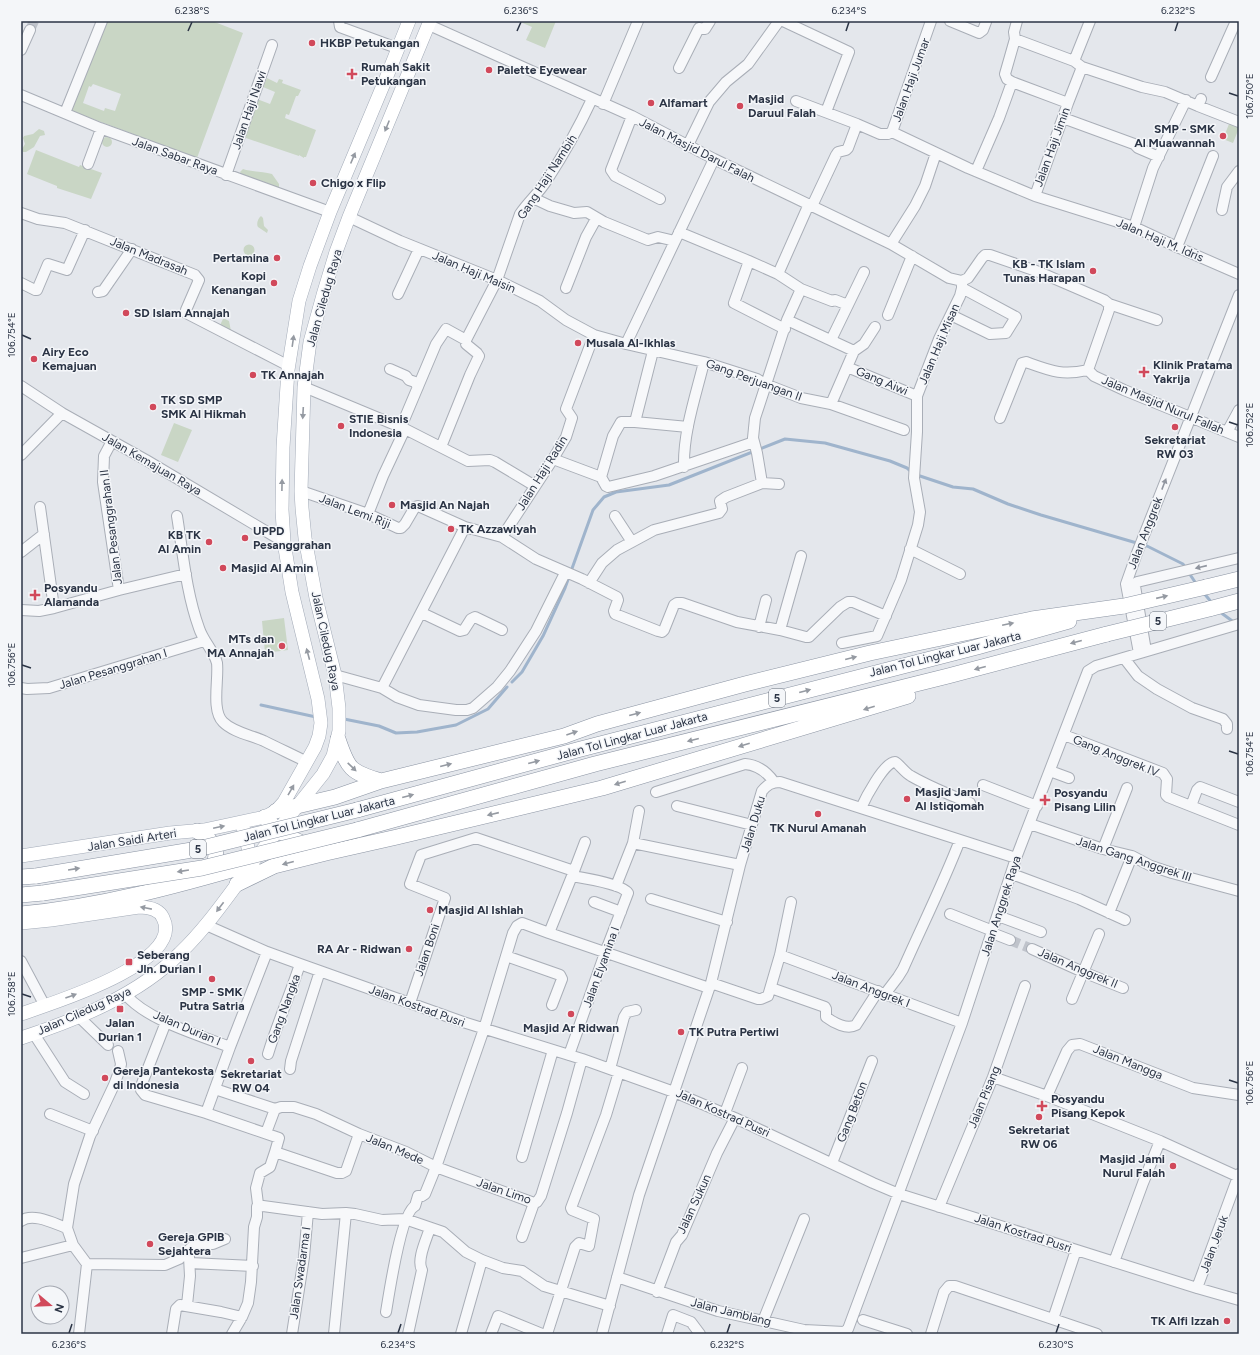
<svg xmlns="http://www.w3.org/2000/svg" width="1260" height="1355" font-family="Figtree,sans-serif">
<rect width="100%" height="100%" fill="#e4e7ec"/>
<path fill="#c9d6c5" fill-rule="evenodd" d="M104 21H124L127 22 129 21 133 22 134 21H212L243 33 197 158 69 110ZM93 84 121 94 115 111 105 108 104 111 83 103 89 86 91 87Z
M518 21H556L545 48 526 40 532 27Z
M267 78 277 83 279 79 283 80 282 83 301 90 298 96H296L289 115 286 114 285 118 316 130 306 157H304V158L299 155V156L243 137 257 99 270 104 275 92 263 87Z
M1229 124 1239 128 1233 143 1223 139Z
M39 129 44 131 45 135 40 136 34 147 26 152H23L22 149 25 144 23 138 24 136 33 134Z
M102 142a5 5 0 1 1 10 0a5 5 0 1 1-10 0Z
M36 150 79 167 80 165 102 173 91 199 57 188V186L27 174Z
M243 169C252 172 262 171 272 174L279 184V188L262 181 242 175 240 172Z
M261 216 263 218 264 226 268 230 267 233 258 227C256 224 258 218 261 216Z
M243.5 250a5.5 5.5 0 1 1 11 0a5.5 5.5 0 1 1-11 0Z
M223 319H225L229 321 231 331 220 327 221 323Z
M174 423 192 430 178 462 161 455Z
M284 618 288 650 265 653 262 621Z"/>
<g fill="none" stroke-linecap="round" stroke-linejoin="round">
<path stroke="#9fb4cc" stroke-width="3" d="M1203 592 1212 603
M1220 612 1235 623
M512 682 522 672 543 636 565 588 593 510 604 497 616 492 669 485 785 439 825 443 890 461 907 468 914 474 953 487 973 489 1008 504 1041 515 1147 546 1183 564 1197 585
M261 705 316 717
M344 719 379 726 396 733 417 732 456 725 488 709 507 687"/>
<path stroke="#bfc3cb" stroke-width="10" stroke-dasharray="10 5" stroke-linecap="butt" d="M30 30 34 21
M1010 940 1032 949"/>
<g stroke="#a9aeb7" stroke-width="12">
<path id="minor" d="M339 21 340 27 397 48
M783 21 849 52 826 112
M950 21 979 33 983 30 986 22
M429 25 632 116 714 159 891 244 949 278 962 281
M1015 39 1074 61 1082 67 1142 87 1165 92 1198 106
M21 50 30 30
M1074 61 1090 21
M679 68 699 28 705 29 710 21
M1211 77 1236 21
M1012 82 1068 103
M21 95 100 128 330 212
M1201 99 1198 106 1239 122
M796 101 857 124 880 134H888L892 132 931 21
M603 104 638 21
M65 113 102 21
M632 116 611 170 615 176 660 199
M1063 118 1134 144 1138 148 1159 157
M892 132 968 168 1035 196 1068 103 1082 67
M688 145 709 102 726 82 748 64 779 21
M88 164 101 129
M976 171 999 118 1012 82 1007 79 1005 74 1015 39 1014 32 1017 21
M226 175 272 45
M1035 196 1134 227 1177 247 1239 274
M533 198 550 206 574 213 587 212 604 222 648 240 658 237 675 241
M812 206 836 155 838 152 846 150 848 148 857 124
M1222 210 1227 187 1239 171
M21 213 38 219 65 223 195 275 199 280 186 310V313L289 366
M349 217 400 241 497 280 540 301 566 320 594 335
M1134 227 1153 168 1186 100
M679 232 749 261 778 274 801 289 832 301 835 300 848 305
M891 244 915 206 925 186 936 153
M1177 247 1213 156
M749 261 734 303 785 329
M778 274 809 204
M962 281 968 278 982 258 985 255H990L1039 272 1104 300 1109 304V310L1088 370 1094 376 1124 390 1239 437
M21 283 35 290H37L48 264 67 270 85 230
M566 288 586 237 596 219
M98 292 103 291 132 249
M398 294 419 249
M1109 304 1157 320
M888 315 912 256
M951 315 990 334 1006 333 1016 317 962 288
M787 320 854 351
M831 340 864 272
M626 344 704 362 757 379 765 384 801 398 831 404 904 430
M653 351 635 422H621L613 436 601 477 606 486 608 487 654 476 754 442
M847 367 917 396
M390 369 406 376 409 380 415 382 418 387
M21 386 62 413 146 460 284 542
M304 387 405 429 468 461 490 460 495 462 535 486
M831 404 854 351 864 344 875 327
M1000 418 1022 363 1026 362C1051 371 1062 376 1088 370
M635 422 688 427
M401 427 436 344 446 329 466 340 497 280 520 214C528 202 539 193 547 180 564 154 579 127 592 99
M1227 432 1239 410
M112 441 104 456 103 482 119 590
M441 447 470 375 479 356 477 353 466 344V341
M21 455 62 413
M553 459 601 477
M684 467C683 432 696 395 704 362
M762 483 757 453 753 438 755 418 787 320 801 289
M301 491 368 514 398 528H401L405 524 415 507 418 506 465 527
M40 507 54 608
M368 514 383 476 405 429
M177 516C183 553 186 592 199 628 203 641 214 651 217 663 219 679 211 710 223 722 233 732 250 735 264 741 278 748 293 755 307 762
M615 516 632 542
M502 537 553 459 566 437 572 418 566 409 594 335 626 344 714 159
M910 549 960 574
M21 552 44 534
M589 583 602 563 617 550 654 530 719 513 722 509 720 501 726 497 762 483 779 484
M21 610 39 611 54 608 119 590 186 574
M422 613 460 631 464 630 471 619 475 617 502 630
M759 627 766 600
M780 630 801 556
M842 643 877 636 901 580 918 525 920 512 914 478 917 432V396L939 339 960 296 962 288V281
M1146 651 1135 586 1137 582 1239 558
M1139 653 1126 584 1137 553 1239 295
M1124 658 1138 676 1157 689 1192 708 1223 719 1227 724V729
M335 675 382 688 465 527 502 537 536 559 582 579 617 597 618 600 614 611 615 614 658 631 662 632 664 630 674 605 677 603H682L737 622 780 630 806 637H809L840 607 848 602H853L886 616
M21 688 27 689 49 688 204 641
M382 688 397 697 419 705 456 710H467L473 708 497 687 510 671 536 631 565 573
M1064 735 1163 773 1167 779 1166 795 1168 797 1239 825
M1050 771 1069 778
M983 785 1037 806
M656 792 745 764C758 765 767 772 774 782
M677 806 752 825
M1191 806 1197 790 1200 787 1239 802
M861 808C865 799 884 762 895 762 898 763 906 774 911 776 930 787 950 795 970 803
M1030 824 1103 849 1132 856 1151 866 1172 873 1239 891
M633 843 740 865
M1103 849 1127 788
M574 871 585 842
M1012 874 1079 899 1125 920
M616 886 633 843 639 811
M651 899 727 922
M594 902 621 912
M1109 913 1132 856
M950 914 993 931
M998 916 1041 932
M206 925 267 952 300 964 463 1022 582 1059 674 1092 735 1118 873 1183 899 1194 1197 1288 1239 1300
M549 933 709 988
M992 933 1010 940
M1032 949 1083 972 1123 988
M780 955 962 1023
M506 956 560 975 562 979 552 1005
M21 961 45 1006
M711 983 758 999H761L768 996 780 955 791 902
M771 988 825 1007 826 1009V1017C834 1023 847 1030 856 1025L878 991
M885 994 898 977 903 969C922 926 943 884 960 840
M126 995C147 1020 199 1035 230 1047L206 1113 279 1138 275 1152 337 1173H342L346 1171 359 1134
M1072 999 1099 934
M78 1016 108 1045
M166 1022 141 1086V1090L145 1095 206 1113
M34 1034 65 1082 84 1094
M230 1047 267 952
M268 1054C277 1024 290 995 300 964
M569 1055 605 953 628 893C622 884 584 878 572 876
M290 1069 291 1061 320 971
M610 1069 624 1017 627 1012 636 1010
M993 1077 1047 1096 1160 1141 1239 1177
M215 1089 275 1109
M1047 1096 1067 1051 1072 1045 1080 1044 1193 1088 1239 1095
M725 1113 742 1068
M50 1114 93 1131
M266 1133 275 1109 281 1107H294L316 1114 359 1134 406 1152 436 1167 534 1203 537 1202 541 1196 567 1113 582 1059
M522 1157 553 1050
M832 1163 872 1061
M257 1207 258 1204 256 1188 260 1173 270 1167 275 1152
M939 1207 993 1077 1025 986
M21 1221C33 1212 55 1224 67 1228
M522 1237 534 1203
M21 1258 73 1245
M1114 1262 1143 1183 1160 1141
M190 1263 253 1266
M87 1264 73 1245 67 1228 74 1184 90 1136 114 1085 120 1069 121 1064 118 1051
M617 1277 718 1311 804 1330 844 1332 848 1329 962 1023 1016 858 1088 671 1096 666 1239 624
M1197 1288 1239 1174
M657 1292 676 1242 682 1235 717 1153 735 1118
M187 1305 190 1276 189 1257
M386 1312C389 1294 401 1213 415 1206L418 1196H422L425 1194 436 1167 484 1029 513 933 517 926 522 923 549 933 574 871 476 838 421 855 410 884 445 898 410 1003
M1053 1319 1076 1250
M863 1320 907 1334
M763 1321 804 1219
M79 1334 87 1264 165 1265 179 1259 193 1246 203 1244H213L225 1239
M172 1334 176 1309 180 1305 221 1312 242 1317
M232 1334 242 1317 248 1303 251 1282 254 1227 257 1217V1207L263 1206 322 1214 346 1213 355 1214 382 1220 405 1219 443 1232 466 1252 482 1260 503 1268 522 1271 544 1286 610 1306
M292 1334 304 1257 308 1212
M334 1334 346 1213
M408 1334 422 1270C416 1260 427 1238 430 1228
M461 1334 482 1260
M491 1334 498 1316 542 1334
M547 1334 575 1247 579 1243 589 1246 594 1219 572 1210 571 1208 606 1115 619 1072
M602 1334 639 1195 711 983 740 865 762 791C767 785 771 782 780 782L1016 858
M667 1334 673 1315 691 1322 700 1334
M931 1334 944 1292 949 1286H955L1097 1334"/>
</g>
<g stroke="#a3abb8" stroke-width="14">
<path id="major" d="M243 827 252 864
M21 856 170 833 204 830 265 817 276 811 284 802 315 747 319 736 321 723 318 699 292 592 284 542 282 510 283 447 288 370 299 301 310 266 330 212 387 76 409 21
M256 858 323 774 333 756 339 731V708L335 675 316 598 305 538 302 508 301 491 304 387 310 342 323 295 336 252 349 217 430 21
M21 923 51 920 139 907C148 907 159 909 163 918 186 963 49 1004 21 1014
M21 1038C76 1020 139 995 180 953 204 930 223 903 243 876"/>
</g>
<g stroke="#8b94a3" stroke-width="16">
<path id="highway" d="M1206 587 1239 579
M1209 609 1239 601
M338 739C348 769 350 772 381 781
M357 810 577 750 977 647 1069 621
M276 811 335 797 381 781 564 736 597 724 745 684 870 653 1032 619 1124 606
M265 817C276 832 293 840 310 846
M357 830 595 764 948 676 1107 634
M197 831C215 840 224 859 206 874
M21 877 36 876
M237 884 274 866 326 853 397 837 602 788 908 696
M21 895 43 893
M21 914C99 907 176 886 252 864"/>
</g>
<use href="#minor" stroke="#f7f8fa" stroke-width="10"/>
<use href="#major" stroke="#fff" stroke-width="13"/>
<use href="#highway" stroke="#fff" stroke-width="15"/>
<g stroke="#8b94a3" stroke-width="16" stroke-linecap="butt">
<path id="highway-bridge" d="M1124 606 1206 587
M1107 634 1209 609
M36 876 198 849 357 810
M43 893 202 868 357 830"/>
</g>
<use href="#highway-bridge" stroke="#fff" stroke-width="15"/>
</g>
<defs><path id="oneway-solid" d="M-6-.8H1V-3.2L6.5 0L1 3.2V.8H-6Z"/></defs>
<g fill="#959aa2">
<use href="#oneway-solid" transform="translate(387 126) rotate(112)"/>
<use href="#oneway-solid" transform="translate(353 158) rotate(-67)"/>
<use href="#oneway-solid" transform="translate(293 341) rotate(-82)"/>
<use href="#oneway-solid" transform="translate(303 413) rotate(93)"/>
<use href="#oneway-solid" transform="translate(282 485) rotate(-89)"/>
<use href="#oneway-solid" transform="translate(1162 597) rotate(-13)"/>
<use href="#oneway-solid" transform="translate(1008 624) rotate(-12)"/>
<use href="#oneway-solid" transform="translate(1076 642) rotate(165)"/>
<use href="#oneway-solid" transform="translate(308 654) rotate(-105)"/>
<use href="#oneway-solid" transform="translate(851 658) rotate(-14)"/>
<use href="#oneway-solid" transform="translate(980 668) rotate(165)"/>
<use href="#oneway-solid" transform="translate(805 691) rotate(-15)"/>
<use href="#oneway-solid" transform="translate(869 708) rotate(163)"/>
<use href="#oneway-solid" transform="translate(635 714) rotate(-15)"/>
<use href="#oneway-solid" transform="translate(572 733) rotate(-19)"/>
<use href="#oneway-solid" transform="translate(693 740) rotate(166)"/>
<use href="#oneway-solid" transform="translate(744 745) rotate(163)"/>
<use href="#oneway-solid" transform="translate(534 762) rotate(-15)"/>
<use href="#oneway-solid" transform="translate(446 765) rotate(-14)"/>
<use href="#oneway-solid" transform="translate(352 767) rotate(44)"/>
<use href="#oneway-solid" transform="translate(620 783) rotate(163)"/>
<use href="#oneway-solid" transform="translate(291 790) rotate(-60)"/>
<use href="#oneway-solid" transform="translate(408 796) rotate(-15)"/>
<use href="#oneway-solid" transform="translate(493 814) rotate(167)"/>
<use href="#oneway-solid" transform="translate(219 827) rotate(-12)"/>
<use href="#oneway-solid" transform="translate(288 863) rotate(165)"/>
<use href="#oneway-solid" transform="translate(74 869) rotate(-9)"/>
<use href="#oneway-solid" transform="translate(183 871) rotate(171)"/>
<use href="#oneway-solid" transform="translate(220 907) rotate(127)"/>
<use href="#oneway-solid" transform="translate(146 908) rotate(-169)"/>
<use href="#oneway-solid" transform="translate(71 996) rotate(-20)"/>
</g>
<g fill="#9196a0">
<use href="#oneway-solid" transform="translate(1164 484) rotate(-69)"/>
<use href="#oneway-solid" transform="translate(1201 567) rotate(167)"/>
</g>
<path fill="none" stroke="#2b3445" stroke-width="1.5" d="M188 31 192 22M517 31 521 22M846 31 849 22M1175 31 1178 22M1229 93 1238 96M22 335 31 339M1229 422 1238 425M22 665 31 668M1229 751 1238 754M22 994 31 997M1229 1080 1238 1083M69 1333 72 1324M398 1333 401 1324M727 1333 730 1324M1056 1333 1059 1324"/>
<g fill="#d1495b" stroke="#f4f6f9" stroke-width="1.5">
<circle cx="312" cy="43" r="4"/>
<circle cx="489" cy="70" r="4"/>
<path d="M350 68h4v4h4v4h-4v4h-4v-4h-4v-4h4z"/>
<circle cx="651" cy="103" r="4"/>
<circle cx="740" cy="106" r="4"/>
<circle cx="1223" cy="136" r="4"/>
<circle cx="313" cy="183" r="4"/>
<circle cx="277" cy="258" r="4"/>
<circle cx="1093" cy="271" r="4"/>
<circle cx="274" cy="283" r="4"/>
<circle cx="126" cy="313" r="4"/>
<circle cx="578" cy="343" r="4"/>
<circle cx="34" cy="359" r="4"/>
<path d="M1142 366h4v4h4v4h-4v4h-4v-4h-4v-4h4z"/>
<circle cx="253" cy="375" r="4"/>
<circle cx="153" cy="407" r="4"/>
<circle cx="341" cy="426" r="4"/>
<circle cx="1175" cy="427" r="4"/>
<circle cx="392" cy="505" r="4"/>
<circle cx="451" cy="529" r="4"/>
<circle cx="245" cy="538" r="4"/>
<circle cx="209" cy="542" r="4"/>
<circle cx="223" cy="568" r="4"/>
<path d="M33 589h4v4h4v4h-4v4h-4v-4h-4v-4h4z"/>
<circle cx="282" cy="646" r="4"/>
<circle cx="907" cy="799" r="4"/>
<path d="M1043 794h4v4h4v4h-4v4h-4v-4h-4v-4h4z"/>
<circle cx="818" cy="814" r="4"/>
<circle cx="430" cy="910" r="4"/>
<circle cx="409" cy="949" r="4"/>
<rect x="125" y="958" width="8" height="8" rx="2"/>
<circle cx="212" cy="979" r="4"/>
<rect x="116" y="1005" width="8" height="8" rx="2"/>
<circle cx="571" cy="1014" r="4"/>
<circle cx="681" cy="1032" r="4"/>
<circle cx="251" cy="1061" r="4"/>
<circle cx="105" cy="1078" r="4"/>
<path d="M1040 1100h4v4h4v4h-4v4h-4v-4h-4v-4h4z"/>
<circle cx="1039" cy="1117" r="4"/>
<circle cx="1173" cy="1166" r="4"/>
<circle cx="150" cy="1244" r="4"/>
<circle cx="1227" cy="1321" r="4"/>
</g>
<g text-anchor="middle" stroke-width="3" stroke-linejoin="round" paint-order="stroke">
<g fill="#f4f6f9" stroke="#676e7b" stroke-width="1">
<rect x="1150" y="612" width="16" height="18" rx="3"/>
<rect x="769" y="689" width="16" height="18" rx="3"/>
<rect x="190" y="840" width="16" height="18" rx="3"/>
</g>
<g font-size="11" font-weight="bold" fill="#2b3445">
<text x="1158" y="625">5</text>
<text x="777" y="702">5</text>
<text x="198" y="853">5</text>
</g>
<g font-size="12" font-weight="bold" fill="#2b3445" stroke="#f4f6f9" text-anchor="start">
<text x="320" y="47">HKBP Petukangan</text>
<text x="361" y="71">Rumah Sakit<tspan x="361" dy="14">Petukangan</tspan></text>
<text x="497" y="74">Palette Eyewear</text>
<text x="748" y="103">Masjid<tspan x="748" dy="14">Daruul Falah</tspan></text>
<text x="659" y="107">Alfamart</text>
<text x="1215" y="133" text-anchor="end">SMP - SMK<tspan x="1215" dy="14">Al Muawannah</tspan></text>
<text x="321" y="187">Chigo x Flip</text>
<text x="269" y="262" text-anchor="end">Pertamina</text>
<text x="1085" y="268" text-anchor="end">KB - TK Islam<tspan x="1085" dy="14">Tunas Harapan</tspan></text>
<text x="266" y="280" text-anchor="end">Kopi<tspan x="266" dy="14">Kenangan</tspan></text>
<text x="134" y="317">SD Islam Annajah</text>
<text x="586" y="347">Musala Al-Ikhlas</text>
<text x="42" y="356">Airy Eco<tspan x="42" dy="14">Kemajuan</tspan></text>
<text x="1153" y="369">Klinik Pratama<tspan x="1153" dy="14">Yakrija</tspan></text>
<text x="261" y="379">TK Annajah</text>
<text x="161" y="404">TK SD SMP<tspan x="161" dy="14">SMK Al Hikmah</tspan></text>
<text x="349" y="423">STIE Bisnis<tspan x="349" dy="14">Indonesia</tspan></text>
<text x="1175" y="444" text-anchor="middle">Sekretariat<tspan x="1175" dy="14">RW 03</tspan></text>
<text x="400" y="509">Masjid An Najah</text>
<text x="459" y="533">TK Azzawiyah</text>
<text x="253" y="535">UPPD<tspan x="253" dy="14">Pesanggrahan</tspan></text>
<text x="201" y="539" text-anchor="end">KB TK<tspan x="201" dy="14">Al Amin</tspan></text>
<text x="231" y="572">Masjid Al Amin</text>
<text x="44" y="592">Posyandu<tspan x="44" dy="14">Alamanda</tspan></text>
<text x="274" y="643" text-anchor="end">MTs dan<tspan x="274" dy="14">MA Annajah</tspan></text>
<text x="915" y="796">Masjid Jami<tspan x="915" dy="14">Al Istiqomah</tspan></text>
<text x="1054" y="797">Posyandu<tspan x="1054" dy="14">Pisang Lilin</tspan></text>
<text x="818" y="832" text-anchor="middle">TK Nurul Amanah</text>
<text x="438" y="914">Masjid Al Ishlah</text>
<text x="401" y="953" text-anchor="end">RA Ar - Ridwan</text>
<text x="137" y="959">Seberang<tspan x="137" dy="14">Jln. Durian I</tspan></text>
<text x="212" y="996" text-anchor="middle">SMP - SMK<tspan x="212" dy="14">Putra Satria</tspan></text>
<text x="120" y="1027" text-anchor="middle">Jalan<tspan x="120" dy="14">Durian 1</tspan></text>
<text x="571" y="1032" text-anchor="middle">Masjid Ar Ridwan</text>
<text x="689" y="1036">TK Putra Pertiwi</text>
<text x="113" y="1075">Gereja Pantekosta<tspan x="113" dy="14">di Indonesia</tspan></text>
<text x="251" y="1078" text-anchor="middle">Sekretariat<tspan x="251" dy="14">RW 04</tspan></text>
<text x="1051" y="1103">Posyandu<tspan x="1051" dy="14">Pisang Kepok</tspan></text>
<text x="1039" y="1134" text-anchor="middle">Sekretariat<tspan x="1039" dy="14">RW 06</tspan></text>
<text x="1165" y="1163" text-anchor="end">Masjid Jami<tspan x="1165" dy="14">Nurul Falah</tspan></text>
<text x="158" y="1241">Gereja GPIB<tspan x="158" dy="14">Sejahtera</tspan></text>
<text x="1219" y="1325" text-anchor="end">TK Alfi Izzah</text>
</g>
<g font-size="12" fill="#2b3445" stroke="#f4f6f9">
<text transform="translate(911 80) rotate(-70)" y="4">Jalan Haji Jumar</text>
<text transform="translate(249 110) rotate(-71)" y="4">Jalan Haji Nawi</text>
<text transform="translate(1052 147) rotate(-70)" y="4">Jalan Haji Jimin</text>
<text transform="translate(697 150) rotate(27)" y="4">Jalan Masjid Darul Falah</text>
<text transform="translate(175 156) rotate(20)" y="4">Jalan Sabar Raya</text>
<text transform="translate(547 177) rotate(-57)" y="4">Gang Haji Nambih</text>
<text transform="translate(1160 240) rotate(23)" y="4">Jalan Haji M. Idris</text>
<text transform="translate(149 256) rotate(22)" y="4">Jalan Madrasah</text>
<text transform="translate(474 272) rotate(23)" y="4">Jalan Haji Maisin</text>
<text transform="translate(324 298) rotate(-74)" y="4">Jalan Ciledug Raya</text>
<text transform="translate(939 344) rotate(-67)" y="4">Jalan Haji Misan</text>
<text transform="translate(754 380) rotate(20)" y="4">Gang Perjuangan II</text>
<text transform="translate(882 381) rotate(23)" y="4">Gang Aiwi</text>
<text transform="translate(1163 405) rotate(23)" y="4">Jalan Masjid Nurul Fallah</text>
<text transform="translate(152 464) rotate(30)" y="4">Jalan Kemajuan Raya</text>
<text transform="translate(542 473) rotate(-58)" y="4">Jalan Haji Radin</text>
<text transform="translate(355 511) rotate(21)" y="4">Jalan Lemi Riji</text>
<text transform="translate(111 527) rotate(-97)" y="4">Jalan Pesanggrahan II</text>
<text transform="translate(1145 533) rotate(-69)" y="4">Jalan Anggrek</text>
<text transform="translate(326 641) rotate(78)" y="4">Jalan Ciledug Raya</text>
<text transform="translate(945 654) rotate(-14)" y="4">Jalan Tol Lingkar Luar Jakarta</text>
<text transform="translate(113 669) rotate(-17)" y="4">Jalan Pesanggrahan I</text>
<text transform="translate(632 736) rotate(-15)" y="4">Jalan Tol Lingkar Luar Jakarta</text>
<text transform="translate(1116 756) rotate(22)" y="4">Gang Anggrek IV</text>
<text transform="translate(319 819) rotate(-14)" y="4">Jalan Tol Lingkar Luar Jakarta</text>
<text transform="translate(753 824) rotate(-73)" y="4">Jalan Duku</text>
<text transform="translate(132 840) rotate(-9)" y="4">Jalan Saidi Arteri</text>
<text transform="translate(1134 859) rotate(18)" y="4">Jalan Gang Anggrek III</text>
<text transform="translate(1001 906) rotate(-72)" y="4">Jalan Anggrek Raya</text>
<text transform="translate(427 950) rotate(-71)" y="4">Jalan Boni</text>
<text transform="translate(601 967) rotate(-70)" y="4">Jalan Elyamina I</text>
<text transform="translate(1078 968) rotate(23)" y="4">Jalan Anggrek II</text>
<text transform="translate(871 989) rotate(21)" y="4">Jalan Anggrek I</text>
<text transform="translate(417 1006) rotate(20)" y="4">Jalan Kostrad Pusri</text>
<text transform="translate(284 1009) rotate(-70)" y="4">Gang Nangka</text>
<text transform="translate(84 1011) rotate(-24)" y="4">Jalan Ciledug Raya</text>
<text transform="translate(187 1028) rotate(23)" y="4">Jalan Durian I</text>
<text transform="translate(1128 1062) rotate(22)" y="4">Jalan Mangga</text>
<text transform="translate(984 1097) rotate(-68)" y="4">Jalan Pisang</text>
<text transform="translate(852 1112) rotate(-69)" y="4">Gang Beton</text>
<text transform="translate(723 1113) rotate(24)" y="4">Jalan Kostrad Pusri</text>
<text transform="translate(395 1149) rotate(23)" y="4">Jalan Mede</text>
<text transform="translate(504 1191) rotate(19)" y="4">Jalan Limo</text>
<text transform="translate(694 1204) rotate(-65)" y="4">Jalan Sukun</text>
<text transform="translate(1023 1233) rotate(18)" y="4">Jalan Kostrad Pusri</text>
<text transform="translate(1214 1244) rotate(-70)" y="4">Jalan Jeruk</text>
<text transform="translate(300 1273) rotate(-82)" y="4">Jalan Swadarma I</text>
<text transform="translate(731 1312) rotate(14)" y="4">Jalan Jamblang</text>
</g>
</g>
<rect width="1260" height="1355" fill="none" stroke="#f4f6f9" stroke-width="44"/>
<g transform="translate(50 1305) rotate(109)"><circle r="19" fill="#f4f6f9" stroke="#a4a8b1"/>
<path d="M0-3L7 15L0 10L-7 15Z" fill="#d1495b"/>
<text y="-6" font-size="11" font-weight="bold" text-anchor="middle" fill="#2b3445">N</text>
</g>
<rect x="22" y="22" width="1216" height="1311" fill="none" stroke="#2b3445" stroke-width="1.5"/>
<g font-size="10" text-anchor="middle" fill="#2b3445">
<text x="192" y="14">6.238°S</text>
<text x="521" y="14">6.236°S</text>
<text x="849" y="14">6.234°S</text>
<text x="1178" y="14">6.232°S</text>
<text transform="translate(1249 96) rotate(-90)" y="4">106.750°E</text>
<text transform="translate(11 335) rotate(-90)" y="4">106.754°E</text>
<text transform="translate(1249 425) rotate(-90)" y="4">106.752°E</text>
<text transform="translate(11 665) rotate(-90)" y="4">106.756°E</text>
<text transform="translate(1249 754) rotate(-90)" y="4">106.754°E</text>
<text transform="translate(11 994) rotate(-90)" y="4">106.758°E</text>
<text transform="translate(1249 1083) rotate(-90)" y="4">106.756°E</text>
<text x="69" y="1348">6.236°S</text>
<text x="398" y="1348">6.234°S</text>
<text x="727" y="1348">6.232°S</text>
<text x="1056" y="1348">6.230°S</text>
</g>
</svg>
